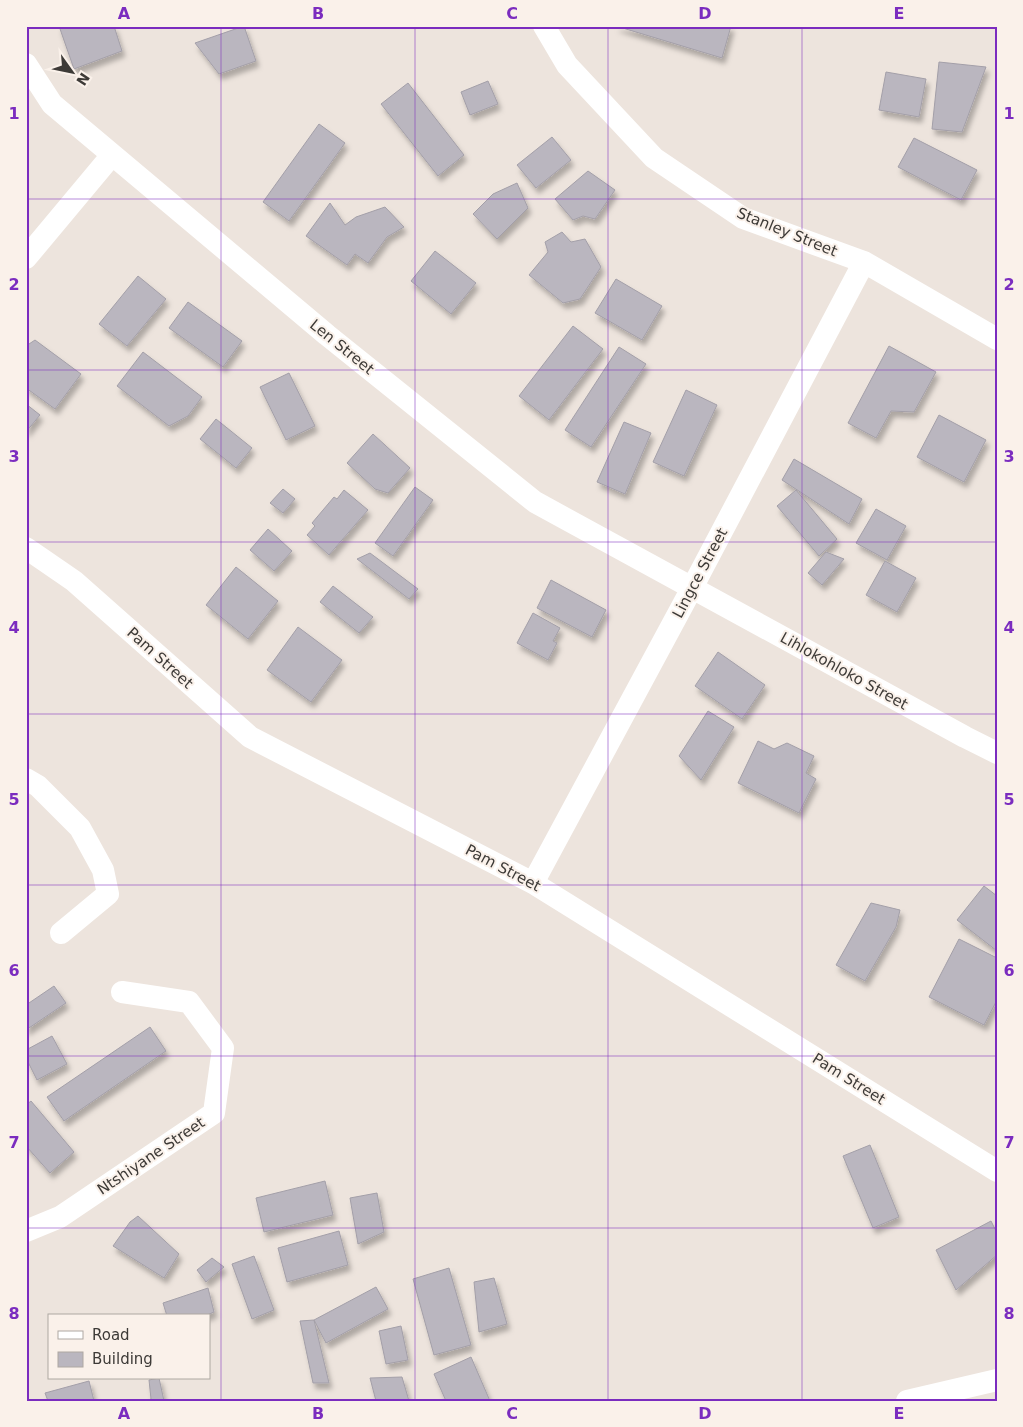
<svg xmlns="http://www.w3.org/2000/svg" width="1023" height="1427" font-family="'DejaVu Sans',sans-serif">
<defs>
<filter id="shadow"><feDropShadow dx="3" dy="5.5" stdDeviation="2.5" flood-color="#0004"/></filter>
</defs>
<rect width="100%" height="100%" fill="#ede4dd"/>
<path fill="#bab6bf" stroke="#a39fa8" filter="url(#shadow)" d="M59 26H114L122 51 74 69Z
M244 26 256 61 219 74 195 43Z
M616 26H731L722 58Z
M939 62 986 67 962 132 932 129Z
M886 72 926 79 919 117 879 110Z
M488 81 498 104 470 115 461 92Z
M408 83 464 155 438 176 381 104Z
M319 124 345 143 289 221 263 202Z
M552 137 571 160 536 188 517 165Z
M914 138 977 170 961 200 898 167Z
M588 171 615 190 595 219 583 216 573 220 555 199Z
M517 183 528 208 497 239 473 214 493 194Z
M330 203 345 225 356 217 385 207 404 227 387 237 368 263 355 254 347 265 306 236Z
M562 232 571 242 585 239 601 267 580 299 563 303 529 275 548 252 545 242Z
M435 251 476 283 451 314 411 281Z
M138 276 166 299 127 346 99 324Z
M616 279 662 306 642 340 595 313Z
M188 302 242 341 223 367 169 328Z
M573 326 603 349 549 420 519 396Z
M35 340 81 374 55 409 26 388V346Z
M889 346 936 372 914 412 891 411 876 438 848 423Z
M619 347 646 364 591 447 565 430Z
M143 352 202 397 188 416 169 426 117 386Z
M289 373 315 426 286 440 260 387Z
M686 390 717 405 684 476 653 462Z
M26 404 40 415 26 432Z
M939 415 986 440 964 482 917 457Z
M216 419 252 448 236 468 200 439Z
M624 422 651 433 625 494 597 482Z
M373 434 410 468 388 493 375 489 347 463Z
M794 459 862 499 849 524 782 480Z
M415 487 433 500 393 556 375 543Z
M283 489 295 499 283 513 270 503Z
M344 490 368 510 329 555 307 535 315 526 312 523 334 497 337 499Z
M796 490 837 539 819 556 777 506Z
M876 509 906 526 887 560 856 543Z
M268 529 292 551 274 571 250 550Z
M826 552 844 559 822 585 808 573Z
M370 553 418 589 409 599 357 559Z
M885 561 916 578 897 612 866 595Z
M236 567 278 601 248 639 206 605Z
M551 580 606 610 592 637 537 608Z
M333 586 373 617 359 633 320 602Z
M533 613 560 628 553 641 557 643 548 660 517 643Z
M298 627 342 660 311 702 267 670Z
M718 652 765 685 742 719 695 686Z
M708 711 734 727 701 780 679 756Z
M758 741 774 749 787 743 814 756 806 773 816 779 799 813 738 783Z
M984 886 997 896V951L957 920Z
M871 903 900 910 896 927 865 981 836 965Z
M959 939 997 958V1000L984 1025 929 997Z
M54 986 66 1003 26 1030V1005Z
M150 1027 166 1051 64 1121 47 1097Z
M52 1036 67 1064 37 1080 26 1058V1050Z
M31 1101 74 1152 50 1173 26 1146V1105Z
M870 1145 899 1217 873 1228 843 1156Z
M325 1181 333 1215 264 1232 256 1198Z
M377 1193 384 1232 358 1244 350 1198Z
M138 1216 179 1254 164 1278 113 1246 130 1222Z
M991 1221 997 1233V1255L956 1290 936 1250Z
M339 1231 348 1265 287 1282 278 1248Z
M254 1256 274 1310 252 1319 232 1264Z
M212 1258 224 1267 206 1282 197 1270Z
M449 1268 471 1345 434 1355 413 1279Z
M494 1278 507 1324 479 1332 474 1282Z
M376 1287 388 1309 326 1343 314 1320Z
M208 1288 214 1312 205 1316H167L163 1303Z
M314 1320 329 1383H313L300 1321Z
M401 1326 408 1360 386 1364 379 1331Z
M471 1357 490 1401H446L434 1374Z
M402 1377 409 1401H376L370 1378Z
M159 1378 164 1401H146L151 1399 149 1380Z
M89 1381 94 1401H48L45 1393Z"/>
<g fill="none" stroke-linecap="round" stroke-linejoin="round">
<path stroke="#fff" stroke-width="22" d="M544 26 567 65 654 158 743 218 864 262 997 339
M26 64 52 104 327 335 535 502 965 737 997 753
M26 258 112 155
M26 548 74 581 250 737 533 883 997 1171
M26 779 38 786 80 828 103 870 108 894 61 933
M533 883 692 588 864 262
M26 1231 60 1217 214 1113 223 1048 189 1002 122 992
M907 1401 997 1380"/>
</g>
<path fill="none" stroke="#7b2cbf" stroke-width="1" stroke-opacity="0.55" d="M221 26V1401M415 26V1401M608 26V1401M802 26V1401M26 199H997M26 370H997M26 542H997M26 714H997M26 885H997M26 1056H997M26 1228H997"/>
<g text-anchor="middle" stroke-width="4" stroke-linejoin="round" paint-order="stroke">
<g font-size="15" fill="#3d3a37" stroke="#faf1ea">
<text transform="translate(787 232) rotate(22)" y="5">Stanley Street</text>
<text transform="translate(342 347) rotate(39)" y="5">Len Street</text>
<text transform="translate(700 573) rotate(-62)" y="5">Lingce Street</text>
<text transform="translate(160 658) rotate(42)" y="5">Pam Street</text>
<text transform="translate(844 671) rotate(29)" y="5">Lihlokohloko Street</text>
<text transform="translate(503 868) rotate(28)" y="5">Pam Street</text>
<text transform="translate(849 1079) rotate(32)" y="5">Pam Street</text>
<text transform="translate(151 1156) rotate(-34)" y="5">Ntshiyane Street</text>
</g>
</g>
<rect width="1023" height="1427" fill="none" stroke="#faf1ea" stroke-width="55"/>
<rect x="48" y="1314" width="162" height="65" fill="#faf1ea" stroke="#aea8a2"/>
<rect x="58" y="1331" width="25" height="8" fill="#ffffff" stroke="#aea8a2"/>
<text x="92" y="1340" font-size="15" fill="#3d3a37">Road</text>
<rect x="58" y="1352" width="25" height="15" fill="#bab6bf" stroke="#aea8a2"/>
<text x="92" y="1364" font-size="15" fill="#3d3a37">Building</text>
<g transform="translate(72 72) rotate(123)" stroke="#faf1ea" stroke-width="4" paint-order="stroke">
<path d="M0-4L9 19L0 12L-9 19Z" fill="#3d3a37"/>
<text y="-8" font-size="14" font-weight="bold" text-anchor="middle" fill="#3d3a37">N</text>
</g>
<rect x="28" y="28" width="968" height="1372" fill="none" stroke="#7b2cbf" stroke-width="2"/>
<g font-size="16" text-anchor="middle" font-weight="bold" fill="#7b2cbf">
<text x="124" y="19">A</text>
<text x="318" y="19">B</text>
<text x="512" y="19">C</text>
<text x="705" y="19">D</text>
<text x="899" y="19">E</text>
<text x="14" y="119">1</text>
<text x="1009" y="119">1</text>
<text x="14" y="290">2</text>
<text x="1009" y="290">2</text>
<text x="14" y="462">3</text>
<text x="1009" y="462">3</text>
<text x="14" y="633">4</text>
<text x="1009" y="633">4</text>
<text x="14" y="805">5</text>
<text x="1009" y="805">5</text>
<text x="14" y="976">6</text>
<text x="1009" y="976">6</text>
<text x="14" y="1148">7</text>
<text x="1009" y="1148">7</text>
<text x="14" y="1319">8</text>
<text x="1009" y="1319">8</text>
<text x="124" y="1419">A</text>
<text x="318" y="1419">B</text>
<text x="512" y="1419">C</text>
<text x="705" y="1419">D</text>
<text x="899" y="1419">E</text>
</g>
</svg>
